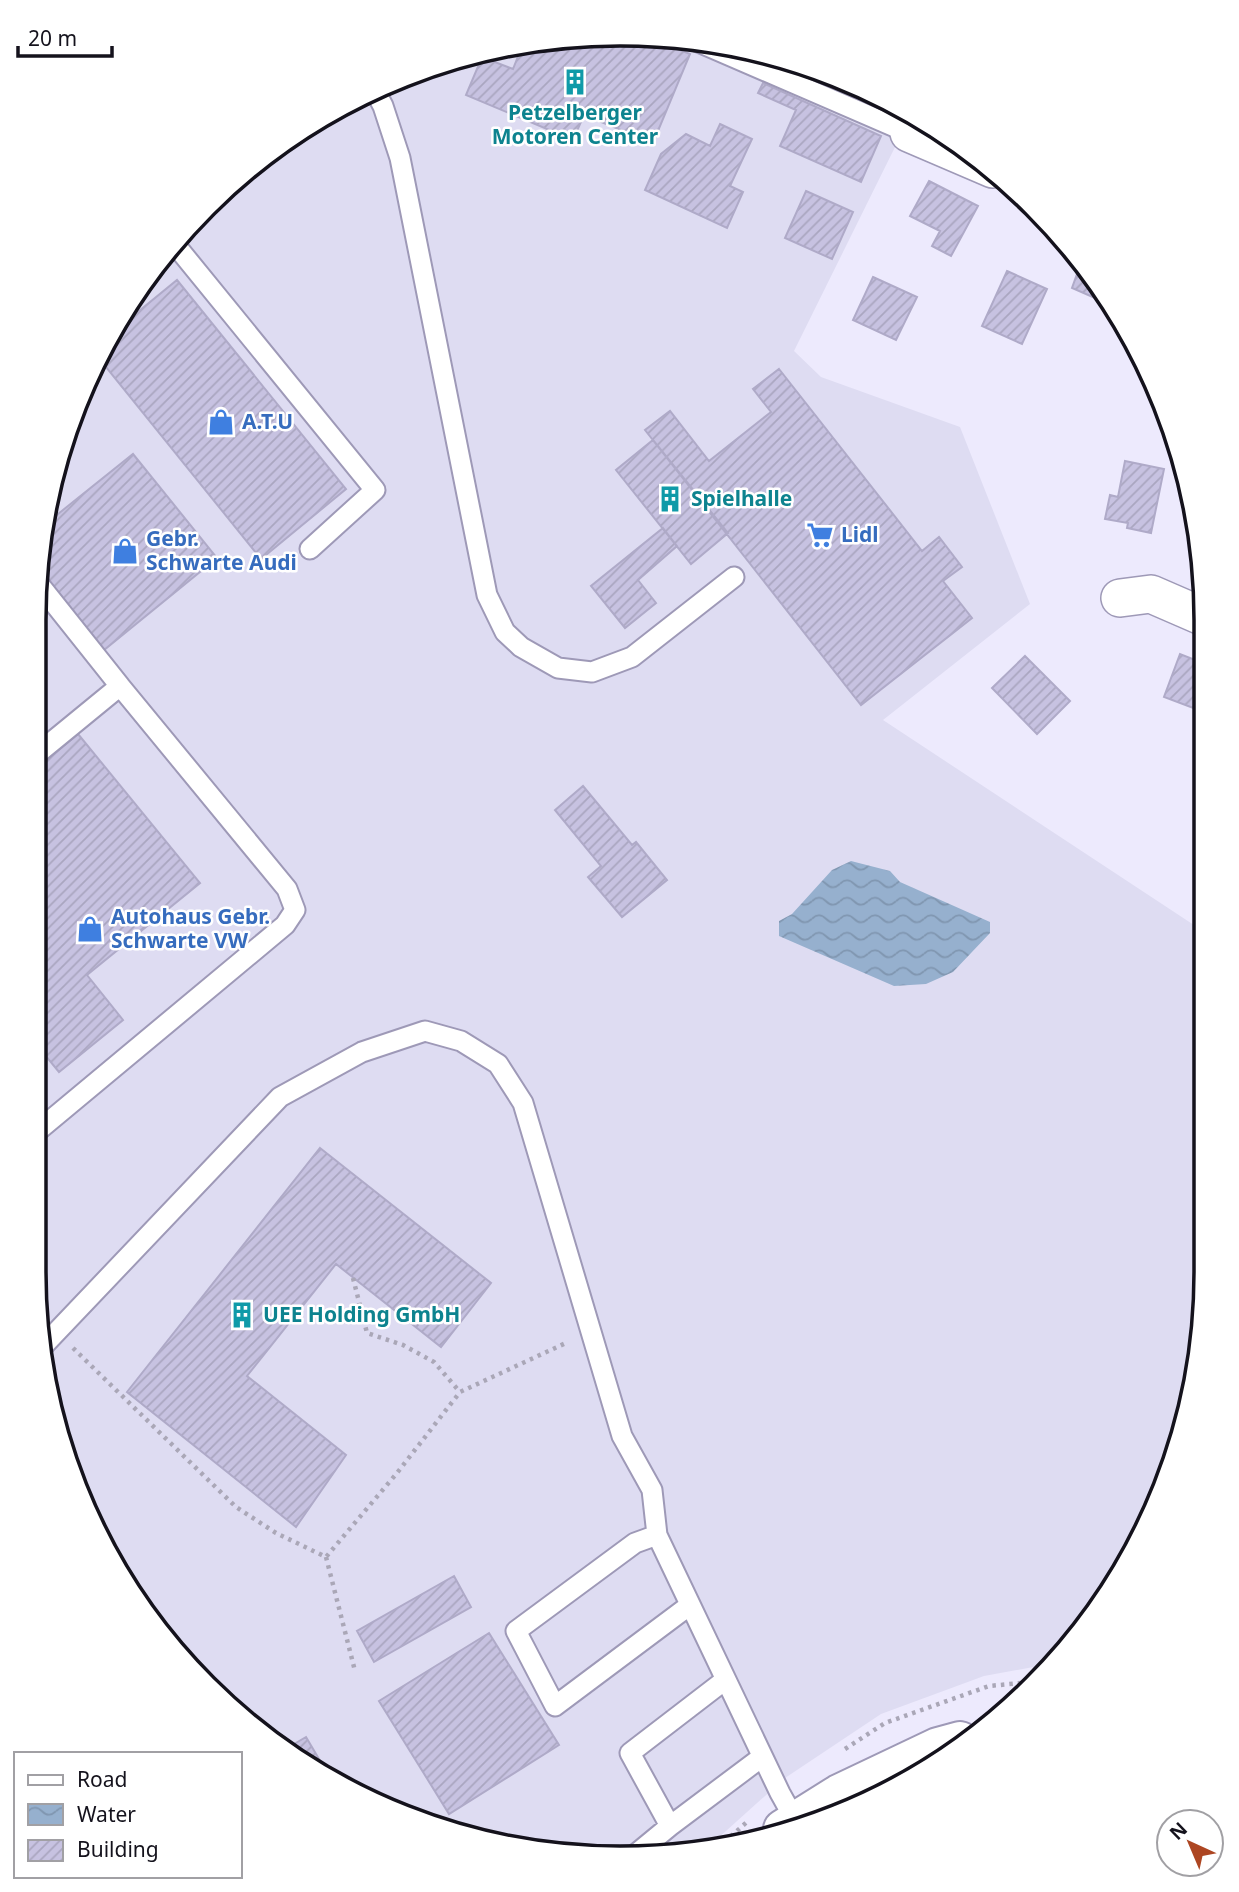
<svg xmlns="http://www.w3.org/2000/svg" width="1239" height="1892" font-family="'Noto Sans',sans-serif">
<defs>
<pattern id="water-waves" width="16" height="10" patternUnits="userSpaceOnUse" patternTransform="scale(1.75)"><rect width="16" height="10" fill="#96b0ce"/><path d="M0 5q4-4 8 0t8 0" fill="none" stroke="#8096b0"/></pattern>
<pattern id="building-hatch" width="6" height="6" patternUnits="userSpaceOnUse" patternTransform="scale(1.75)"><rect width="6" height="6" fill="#c7c2e1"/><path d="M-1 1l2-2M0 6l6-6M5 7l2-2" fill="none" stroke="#aaa6c0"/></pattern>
</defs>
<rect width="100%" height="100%" fill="#edeafd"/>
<path fill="#dedcf2" d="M582 34 696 38 808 64 913 112 1006 179 1021 195 1019 198 898 141 794 351 821 377 960 427 1030 604 883 720 1203 931 1201 1349 1146 1530 1060 1659 1055 1663 984 1676 881 1714 785 1778 706 1849 581 1857 396 1814 262 1737 132 1599 64 1461 33 1272 38 543 94 361 171 245 346 102 361 94 468 53Z"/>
<path fill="url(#water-waves)" d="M851 861 890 871 900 882 990 922V933L953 972 926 984 894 986 779 936V921L792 914 832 870Z"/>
<path fill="url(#building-hatch)" stroke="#afaac8" stroke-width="2" d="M582 34 648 37 690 54 653 143 584 115 573 140 466 95 482 57 513 69 523 44Z
M763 83 881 136 861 182 780 146 796 110 758 93Z
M720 124 752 139 730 186 743 192 727 228 645 190 661 154 686 134 710 146Z
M929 181 978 206 951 256 932 246 940 231 910 216Z
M806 191 853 212 832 259 785 238Z
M1082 260 1085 263 1111 305 1072 288Z
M1007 271 1047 289 1022 344 982 326Z
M873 277 917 297 896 340 853 320Z
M177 280 346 489 261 559 97 356 111 334Z
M779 369 922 551 939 537 962 567 943 581 972 618 861 705 645 430 670 411 709 461 771 412 753 389Z
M653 440 728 533 691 564 616 470Z
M133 454 217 558 104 650 38 568V543L43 526Z
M1125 461 1164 469 1151 533 1127 528 1128 523 1105 519 1110 495 1118 497Z
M663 528 677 546 638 580 656 603 625 628 591 586Z
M1199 650 1204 651V712L1164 697 1180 654 1195 660Z
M1025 656 1070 701 1037 734 992 688Z
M78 734 200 883 87 975 123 1020 59 1072 35 1043 37 768Z
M583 786 632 845 636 842 667 880 622 917 588 877 601 866 555 810Z
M320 1148 491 1283 441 1347 336 1264 247 1376 346 1455 296 1527 127 1392Z
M454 1576 471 1607 374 1662 357 1631Z
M489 1633 559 1745 449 1814 379 1701Z
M306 1737 329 1776 284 1750Z"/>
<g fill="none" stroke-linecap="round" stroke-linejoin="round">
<g stroke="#9e99b7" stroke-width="23">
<path id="lane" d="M689 38 909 133
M374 89 383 106 400 158 487 595 505 632 521 647 558 668 592 672 632 657 734 577
M173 242 375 490 310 549
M37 754 120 686 38 583
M34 1134 285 925 295 910 287 889 120 686
M45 1344 280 1097 362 1052 425 1031 461 1041 498 1064 523 1103 622 1436 652 1490 657 1535 635 1543 516 1631 555 1706 690 1605
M657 1535 780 1793 795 1820
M670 1826 762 1757
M636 1854 670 1826 630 1753 725 1680"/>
</g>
<g stroke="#9e99b7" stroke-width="40">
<path id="street" d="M909 133 993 169
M1120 598 1151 594 1204 617"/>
</g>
<g stroke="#9e99b7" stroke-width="42">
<path id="secondary" d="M783 1829 839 1794 938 1747 960 1741"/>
</g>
<path stroke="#aaa7b7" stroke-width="4.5" stroke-dasharray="3.5 5" stroke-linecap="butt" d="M189 223 259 167 353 100
M353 1278 367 1333 403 1345 434 1362 460 1392
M73 1348 236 1507 276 1533 326 1557 397 1473 460 1392 568 1342
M326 1557 355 1671
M845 1749 885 1723 989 1686 1032 1682
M718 1848 748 1821"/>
<use href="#lane" stroke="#fff" stroke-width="19"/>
<use href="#street" stroke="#fff" stroke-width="37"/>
<use href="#secondary" stroke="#fff" stroke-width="38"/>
</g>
<defs>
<g id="building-bare" transform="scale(2.1)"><path d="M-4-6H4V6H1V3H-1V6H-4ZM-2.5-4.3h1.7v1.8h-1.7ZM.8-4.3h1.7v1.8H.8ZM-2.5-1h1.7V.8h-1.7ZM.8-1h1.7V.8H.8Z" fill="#0f9aa8" stroke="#fff" stroke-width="2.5" paint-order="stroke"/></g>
<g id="shop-bare" transform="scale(2.1)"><path d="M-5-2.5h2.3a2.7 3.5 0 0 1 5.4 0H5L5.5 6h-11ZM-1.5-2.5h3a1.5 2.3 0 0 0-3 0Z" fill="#3f7fe0" stroke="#fff" stroke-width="2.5" paint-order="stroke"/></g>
<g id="supermarket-bare" transform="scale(2.1)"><path d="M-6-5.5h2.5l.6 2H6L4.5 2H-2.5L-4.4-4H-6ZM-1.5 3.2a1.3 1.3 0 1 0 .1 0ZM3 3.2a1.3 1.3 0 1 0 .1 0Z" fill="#3f7fe0" stroke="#fff" stroke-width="2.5" paint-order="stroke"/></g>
</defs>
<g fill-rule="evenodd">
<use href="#building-bare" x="575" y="82"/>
<use href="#shop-bare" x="221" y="422"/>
<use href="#building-bare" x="670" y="499"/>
<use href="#supermarket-bare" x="820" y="535"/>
<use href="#shop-bare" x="125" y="551"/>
<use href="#shop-bare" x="90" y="929"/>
<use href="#building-bare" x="242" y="1315"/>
</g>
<g text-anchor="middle" stroke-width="5" stroke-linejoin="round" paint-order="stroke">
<g font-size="21" font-weight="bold" fill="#0d838f" stroke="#fff" text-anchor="start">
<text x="575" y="120" text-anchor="middle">Petzelberger<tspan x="575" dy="24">Motoren Center</tspan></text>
<text x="691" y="506">Spielhalle</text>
<text x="263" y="1322">UEE Holding GmbH</text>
</g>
<g font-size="21" font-weight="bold" fill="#366cbe" stroke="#fff" text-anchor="start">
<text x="242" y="429">A.T.U</text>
<text x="841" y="542">Lidl</text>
<text x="146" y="546">Gebr.<tspan x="146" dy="24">Schwarte Audi</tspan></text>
<text x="111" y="924">Autohaus Gebr.<tspan x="111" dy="24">Schwarte VW</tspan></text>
</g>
</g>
<path d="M0 0H1239V1892H0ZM620 46H620A574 574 0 0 1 1194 620V1272A574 574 0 0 1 620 1846H620A574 574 0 0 1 46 1272V620A574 574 0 0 1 620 46Z" fill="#fff" fill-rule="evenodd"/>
<path fill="none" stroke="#14121c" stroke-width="3.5" d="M620 46H620A574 574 0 0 1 1194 620V1272A574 574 0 0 1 620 1846H620A574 574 0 0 1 46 1272V620A574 574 0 0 1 620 46Z"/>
<rect x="14" y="1752" width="228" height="126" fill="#ffffff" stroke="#a1a0a4" stroke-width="2"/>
<rect x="28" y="1775" width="35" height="10" fill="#ffffff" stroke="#a1a0a4" stroke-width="2"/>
<text x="77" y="1787" font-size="21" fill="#14121c">Road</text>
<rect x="28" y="1804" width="35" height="21" fill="url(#water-waves)" stroke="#a1a0a4" stroke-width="2"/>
<text x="77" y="1822" font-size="21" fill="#14121c">Water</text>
<rect x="28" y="1840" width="35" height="21" fill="url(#building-hatch)" stroke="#a1a0a4" stroke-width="2"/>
<text x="77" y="1857" font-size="21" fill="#14121c">Building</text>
<g transform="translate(1190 1843) rotate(316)"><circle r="33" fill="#ffffff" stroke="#a1a0a4" stroke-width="2"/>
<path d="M0-5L12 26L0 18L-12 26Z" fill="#ad4622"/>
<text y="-10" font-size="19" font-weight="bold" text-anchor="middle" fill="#14121c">N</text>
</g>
<path d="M18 46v10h94v-10" fill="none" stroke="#14121c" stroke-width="3.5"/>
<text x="28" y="46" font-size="21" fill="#14121c" stroke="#ffffff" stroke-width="5" paint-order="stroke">20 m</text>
</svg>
